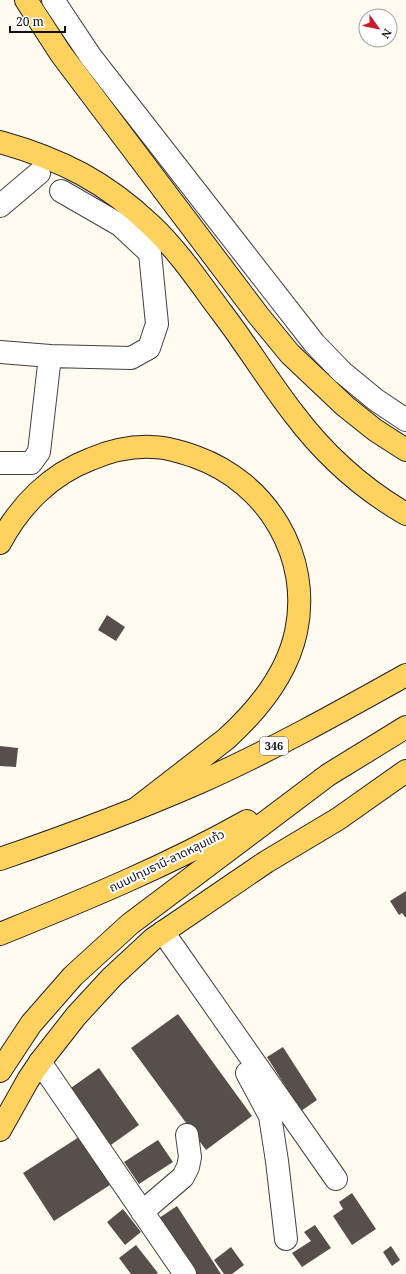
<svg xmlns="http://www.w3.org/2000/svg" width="406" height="1274" font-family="'Noto Serif','Noto Sans Thai',serif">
<rect width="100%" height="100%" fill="#fffbf0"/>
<path fill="#584f4a" d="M107 615 125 627 116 641 98 630Z
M0 746 18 748 16 767 0 766Z
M406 891V918L402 913 399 915 390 901Z
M178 1014 252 1116 206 1150 131 1048Z
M283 1047 317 1100 301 1111 267 1057Z
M99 1068 139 1125 108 1147 68 1090Z
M79 1137 110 1185 54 1221 23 1173Z
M158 1140 173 1162 139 1184 124 1162Z
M352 1193 376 1229 352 1245 333 1216 343 1209 339 1202Z
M177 1206 221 1274H195L159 1218Z
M123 1209 141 1232 125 1245 107 1222Z
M315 1225 331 1248 302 1267 292 1253 311 1241 304 1232Z
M136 1245 158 1273 156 1274H131L119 1258Z
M391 1246 400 1260 392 1266 383 1252Z
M231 1247 244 1265 232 1274H224L214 1260Z"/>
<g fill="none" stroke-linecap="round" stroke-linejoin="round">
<g stroke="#424242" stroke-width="24">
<path id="minor" d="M53 0 91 57 314 343 342 372 376 400 406 420
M0 206 39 173
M0 352 50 356
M0 463H31L39 452 50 356 131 358 149 348 157 324 150 253 120 225 61 191
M163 932 336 1179
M40 1062 185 1274
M247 1073 270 1116 277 1161 286 1239
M142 1212 183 1177 188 1167 190 1157 187 1135"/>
</g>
<g stroke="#202020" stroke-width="24">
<path id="major" d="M26 0 61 54 258 315 290 354 345 406 375 430 406 450
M0 142C61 159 106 182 152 226 174 247 193 273 211 298 222 313 233 327 243 342 260 366 276 391 294 414 324 454 363 489 406 514
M0 543C20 505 51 474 91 459 110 451 131 446 152 447 167 447 182 452 196 457 268 483 312 557 296 632 287 674 257 711 226 739L137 808
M0 859C67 836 134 811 198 783 270 751 338 713 406 675
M0 934C84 900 167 866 247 821
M0 1071 31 1024 73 976 130 924 328 775 406 727
M0 1130 28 1080 40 1062 76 1016 112 977 153 939 266 862 338 819 406 771"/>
</g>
<use href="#minor" stroke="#fff" stroke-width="22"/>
<use href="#major" stroke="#ffd260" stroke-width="22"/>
</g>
<g text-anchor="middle" stroke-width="4" stroke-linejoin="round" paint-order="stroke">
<rect fill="#fff" stroke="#575757" stroke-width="1" x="260" y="737" width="28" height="18" rx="3"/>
<g font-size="11" font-weight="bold" fill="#0f0f0f">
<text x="274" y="750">346</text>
</g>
<g font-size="12" fill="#0f0f0f" stroke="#fff">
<text transform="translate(167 861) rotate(-26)" y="4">ถนนปทุมธานี-ลาดหลุมแก้ว</text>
</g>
</g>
<g transform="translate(378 28) rotate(123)"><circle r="19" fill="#ffffff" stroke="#9f9f9f"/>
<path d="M0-3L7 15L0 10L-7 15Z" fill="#ca1b2b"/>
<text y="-6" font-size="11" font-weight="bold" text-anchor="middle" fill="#0f0f0f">N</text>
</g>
<path d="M10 26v6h55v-6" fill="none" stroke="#0f0f0f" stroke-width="2"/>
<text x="16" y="26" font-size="12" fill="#0f0f0f" stroke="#ffffff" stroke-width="3" paint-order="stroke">20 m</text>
</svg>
